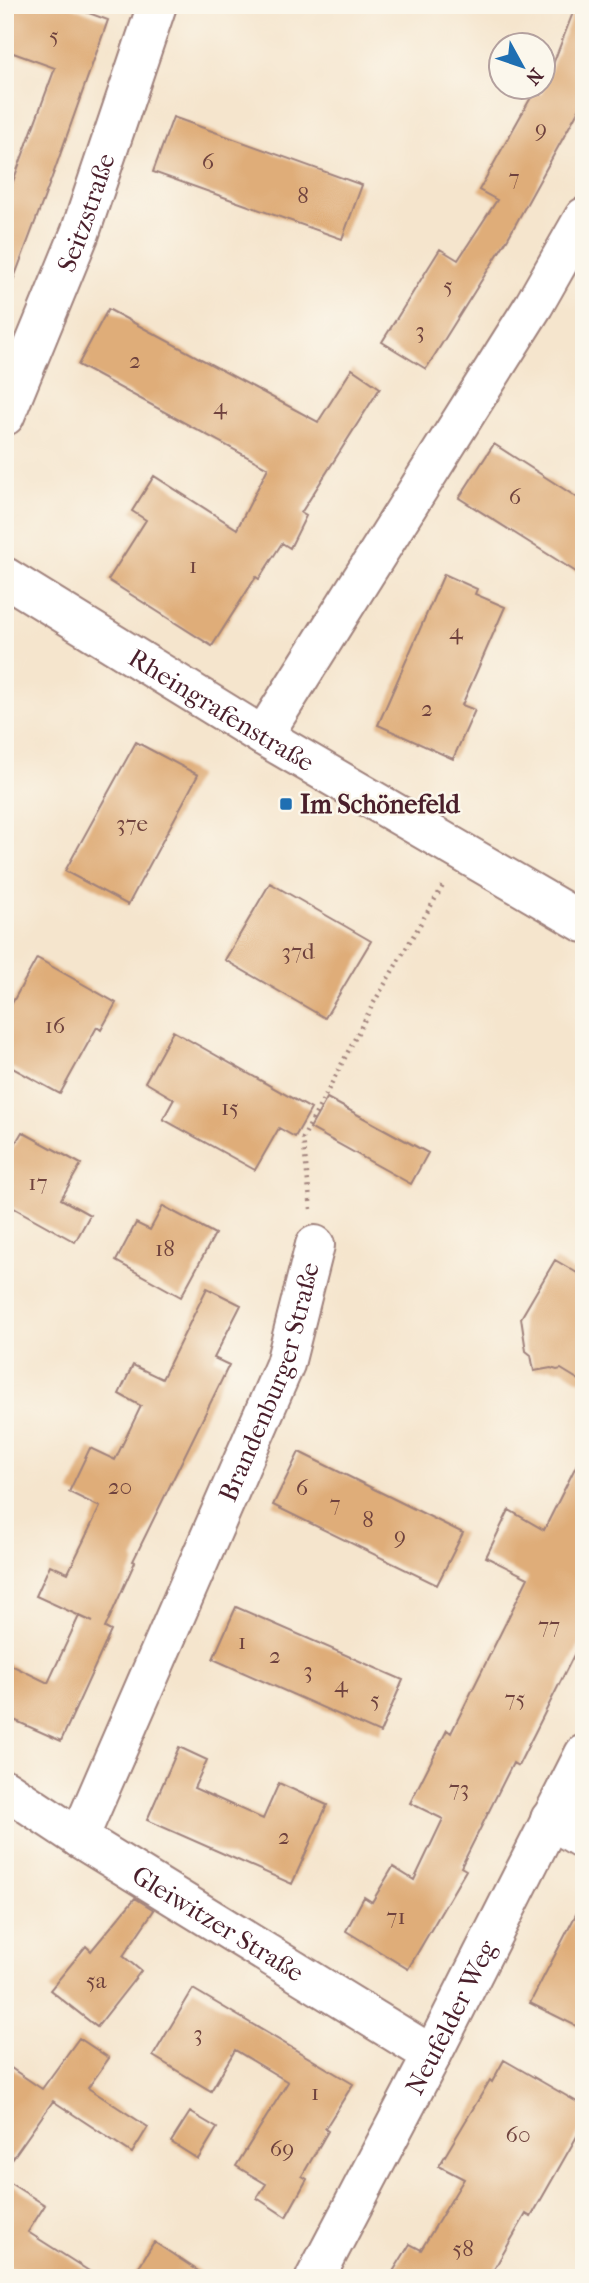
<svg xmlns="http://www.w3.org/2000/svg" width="589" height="2283" font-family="'IM FELL French Canon',serif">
<rect width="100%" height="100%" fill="#fbf7ec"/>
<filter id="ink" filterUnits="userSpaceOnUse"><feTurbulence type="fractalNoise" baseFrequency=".0143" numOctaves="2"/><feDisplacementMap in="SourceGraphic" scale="14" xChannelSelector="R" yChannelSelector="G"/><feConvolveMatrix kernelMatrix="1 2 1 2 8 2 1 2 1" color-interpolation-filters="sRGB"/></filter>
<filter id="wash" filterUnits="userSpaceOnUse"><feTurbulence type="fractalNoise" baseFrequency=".00686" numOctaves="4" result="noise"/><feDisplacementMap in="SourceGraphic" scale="28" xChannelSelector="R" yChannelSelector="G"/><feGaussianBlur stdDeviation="1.57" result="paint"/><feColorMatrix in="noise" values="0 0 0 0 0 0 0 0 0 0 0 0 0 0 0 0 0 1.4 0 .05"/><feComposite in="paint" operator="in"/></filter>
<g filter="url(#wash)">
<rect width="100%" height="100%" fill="#f5e5cd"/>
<g id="blocks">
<path fill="#dfad79" d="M5 5H67L108 20 55 169 8 294 5 293V203L55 68 5 50Z
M576 5H584V100L508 238 426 369 382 342 440 249 458 260 497 200 479 190 534 92 541 95Z
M173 117 362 185 342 239 153 172Z
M108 309 318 422 352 369 380 388 301 513 306 516 290 548 282 543 259 579 256 577 212 646 108 580 146 520 132 511 154 476 237 529 268 468 78 365Z
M494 444 584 502V577L459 498Z
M444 574 477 589 475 594 505 607 462 705 475 710 453 759 378 725Z
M136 742 198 775 128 905 65 871Z
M270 883 371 941 325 1018 225 960Z
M37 958 116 1003 101 1030 97 1027 60 1094 5 1064V1016Z
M173 1031 311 1109 295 1137 279 1128 255 1170 163 1119 174 1099 145 1082Z
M327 1098 428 1153 411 1184 310 1128Z
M22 1132 81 1164 61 1199 90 1215 75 1242 5 1203V1161Z
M163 1206 215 1234 181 1297 116 1261 136 1223 150 1230Z
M555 1260 584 1277V1383L561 1369 557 1370 551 1368 534 1371 531 1355 526 1351 521 1318Z
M207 1288 241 1305 214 1358 229 1365 133 1561 135 1562 105 1628 111 1631 61 1741 5 1716V1662L48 1683 79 1616 93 1622 36 1596 50 1565 68 1573 100 1507 69 1492 90 1448 115 1460 141 1406 119 1394 133 1365 162 1379Z
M584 1450V1635L518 1766 513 1763 461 1867 466 1870 408 1969 346 1931 364 1897 372 1902 393 1867 414 1880 443 1819 410 1803 447 1730 451 1733 528 1578 486 1557 509 1510 544 1530Z
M299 1452 463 1533 437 1585 273 1505Z
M236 1607 403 1680 380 1733 213 1659Z
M179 1747 207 1760 194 1788 263 1819 279 1783 327 1805 292 1884 147 1820Z
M135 1898 154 1910 123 1956 141 1971 97 2027 50 1990 86 1946 91 1951Z
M584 1899V2030L530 2003Z
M193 1989 353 2084 325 2129 328 2131 302 2176 307 2179 286 2217 257 2198 266 2184 236 2166 288 2082 235 2050 211 2091 153 2056Z
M79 2038 109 2058 88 2088 148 2127 132 2153 53 2101 5 2169V2064L42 2089Z
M504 2060 584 2106V2124L531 2217 526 2214 489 2278H389L410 2244 421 2250 464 2179 439 2166 490 2080 492 2082Z
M190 2112 217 2128 198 2159 171 2142Z
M5 2180 45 2205 28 2232 100 2278H27L6 2265 5 2266Z
M154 2242 209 2278H132Z"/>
</g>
</g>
<g filter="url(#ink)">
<use href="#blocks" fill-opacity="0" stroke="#a0827c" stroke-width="2"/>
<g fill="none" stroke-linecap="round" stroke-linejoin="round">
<g stroke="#a0827c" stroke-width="42">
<g id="minor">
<path id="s1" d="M5 416 80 233 157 5"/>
<path d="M263 736 534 305 584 217"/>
<path id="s2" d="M5 1789 79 1838 432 2055"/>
<path d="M550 1819 584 1840"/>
<path id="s3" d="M79 1838 285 1364 315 1245"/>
<path id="s4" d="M315 2278 432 2055 584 1754"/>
</g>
</g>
<g stroke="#a0827c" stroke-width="42">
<g id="tertiary">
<path id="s5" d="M5 577 263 736 584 923"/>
</g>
</g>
<path stroke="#a0827c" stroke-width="4.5" stroke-dasharray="2 5" stroke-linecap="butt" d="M311 1209 303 1138 373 1004 444 884"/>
<use href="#minor" stroke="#fff" stroke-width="38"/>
<use href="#tertiary" stroke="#fff" stroke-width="38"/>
</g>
</g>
<rect fill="#1f6fb2" stroke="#fbf7ec" stroke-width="2.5" x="279" y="797" width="14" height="14" rx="3.5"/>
<g text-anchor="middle" stroke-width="5" stroke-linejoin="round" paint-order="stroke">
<g font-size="23" fill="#6f423e">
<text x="54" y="43">5</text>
<text x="541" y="136">9</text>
<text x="208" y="169">6</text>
<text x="514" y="185">7</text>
<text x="303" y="203">8</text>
<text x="448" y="293">5</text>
<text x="420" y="338">3</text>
<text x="135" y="368">2</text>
<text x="220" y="414">4</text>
<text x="515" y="504">6</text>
<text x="193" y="573">1</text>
<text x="456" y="639">4</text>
<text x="427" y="716">2</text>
<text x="132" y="831">37e</text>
<text x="298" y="959">37d</text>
<text x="55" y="1033">16</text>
<text x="230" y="1115">15</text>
<text x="38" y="1190">17</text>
<text x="165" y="1256">18</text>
<text x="120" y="1494">20</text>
<text x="302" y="1495">6</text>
<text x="335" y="1511">7</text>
<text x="368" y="1527">8</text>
<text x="400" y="1543">9</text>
<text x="549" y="1633">77</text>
<text x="242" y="1649">1</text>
<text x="275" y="1663">2</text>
<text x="308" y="1678">3</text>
<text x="341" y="1692">4</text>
<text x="515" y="1706">75</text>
<text x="375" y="1707">5</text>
<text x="459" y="1796">73</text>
<text x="284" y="1844">2</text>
<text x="396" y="1924">71</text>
<text x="96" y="1988">5a</text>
<text x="198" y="2041">3</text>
<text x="315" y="2100">1</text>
<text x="518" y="2142">60</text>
<text x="282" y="2156">69</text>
<text x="463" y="2256">58</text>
</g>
<g font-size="26" fill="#4a1f2b" stroke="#fbf7ec">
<text dy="9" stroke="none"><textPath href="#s1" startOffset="219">Seitzstraße</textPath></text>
<text dy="9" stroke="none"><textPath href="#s5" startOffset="254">Rheingrafenstraße</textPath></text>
<text dy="9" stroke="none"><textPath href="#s3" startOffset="495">Brandenburger Straße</textPath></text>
<text dy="9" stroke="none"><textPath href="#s2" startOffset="252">Gleiwitzer Straße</textPath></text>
<text dy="9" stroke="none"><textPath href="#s4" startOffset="294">Neufelder Weg</textPath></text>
</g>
<g font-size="26" font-weight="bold" fill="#4a1f2b" stroke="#fbf7ec" text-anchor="start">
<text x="300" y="813">Im Schönefeld</text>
</g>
</g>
<rect width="589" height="2283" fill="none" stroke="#fbf7ec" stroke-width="28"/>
<g transform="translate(522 66) rotate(130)"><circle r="33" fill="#fbf7ec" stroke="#b4a19f" stroke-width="2"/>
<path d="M0-5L12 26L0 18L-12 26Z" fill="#1f6fb2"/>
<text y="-10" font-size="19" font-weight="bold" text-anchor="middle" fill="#4a1f2b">N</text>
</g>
</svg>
